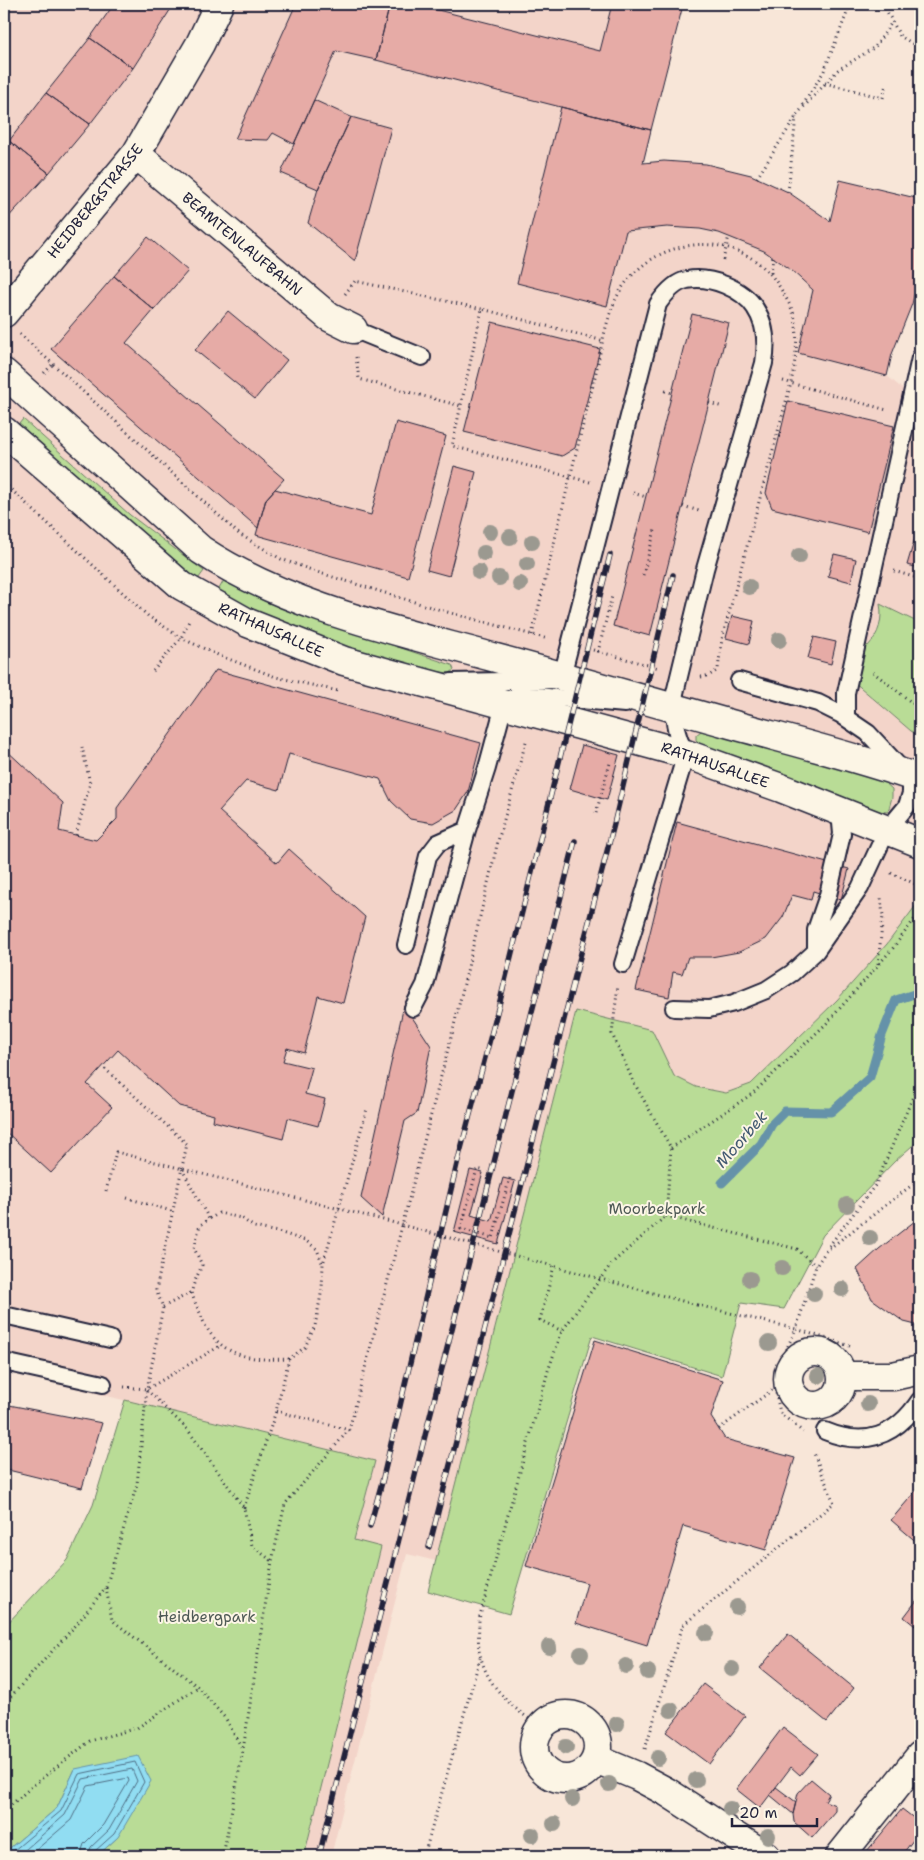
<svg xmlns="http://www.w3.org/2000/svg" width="924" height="1860" font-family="'Shantell Sans',sans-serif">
<rect width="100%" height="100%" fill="#f8e6d8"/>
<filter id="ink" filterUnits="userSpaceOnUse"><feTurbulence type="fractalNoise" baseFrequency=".02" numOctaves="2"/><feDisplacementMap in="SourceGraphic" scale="10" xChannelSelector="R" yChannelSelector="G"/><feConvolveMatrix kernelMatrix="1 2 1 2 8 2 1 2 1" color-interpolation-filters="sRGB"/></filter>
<g filter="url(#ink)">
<path fill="#f3d4c9" d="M4 4H683L626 231 667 227 700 229 719 233 764 251 790 269 813 290 798 353 887 376 920 403V621H915L881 611V619L876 634 868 646 864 642 853 681 911 731 920 736V900L887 944 837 1000 752 1084 726 1093 696 1087 674 1076 663 1054 576 1012 436 1561 407 1554 331 1856H304L381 1548 354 1541 375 1461 4 1371Z"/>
<path fill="#b9dc96" stroke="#6e7f68" d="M23 419 130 515 204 571 193 586 14 430Z
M224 580 278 607 452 665 454 670 450 673 411 669 348 649 214 598Z
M880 604 915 621H920V736L911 731 853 681 863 642 868 646C879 634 883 620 880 604Z
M701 731 882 780 892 789V797L888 812 874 811 811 784 743 767 714 755 696 740V735Z
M920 900V1139L895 1161 823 1235 784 1309 741 1303 722 1376 592 1336 509 1614 428 1591 576 1011 652 1030 674 1076 696 1087 726 1093 751 1084 837 1000 887 944Z
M125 1400 375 1461 354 1540 381 1547 304 1856H97L118 1837 75 1769 57 1808 4 1853V1627L67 1560 93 1505Z"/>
<path fill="#91ddf2" stroke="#6592a9" d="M138 1756 151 1781 118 1837 97 1856H4V1853L57 1808 75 1769Z"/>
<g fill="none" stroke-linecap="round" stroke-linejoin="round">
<path stroke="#4e6d84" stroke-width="1" d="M7 1856 61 1811 79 1774 135 1762 144 1782 114 1834 95 1851 94 1856
M18 1856 65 1815 83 1779 132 1769 137 1781 109 1830 91 1847 88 1856
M29 1856 71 1820 88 1786 128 1778 129 1781 103 1825 84 1844 80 1856"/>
<path stroke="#6592a9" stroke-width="9" d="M722 1183 761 1144 772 1124 785 1111 831 1112 870 1077 882 1035 896 1000 920 992"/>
</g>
<path fill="#e6aba6" stroke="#22223b" d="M114 4H174L133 68 90 38Z
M296 4H390L376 60 336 51 294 144 273 133 268 140 235 139Z
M390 4H414L600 51 612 4 683 5 651 130 376 60Z
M90 38 133 68 90 124 46 93Z
M46 93 90 124 49 173 9 141Z
M314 100 351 117 318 189 281 173Z
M561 107 651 130 643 163 664 161 706 164 751 175 788 192 830 221 840 180 920 199V265L919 276 912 304 892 354 887 376 798 353 813 290 790 269 764 251 719 233 700 229 667 227 626 231 607 306 517 283Z
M351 117 391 128 355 261 308 223 318 189Z
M9 141 49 173 4 222V147Z
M148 237 188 271 154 310 114 276Z
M114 276 154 310 126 343 284 479 266 499 258 528 51 349Z
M228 311 287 360 255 399 195 350Z
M692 314 729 323 650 636 613 626Z
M492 322 600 349 575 448 562 456 464 432Z
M788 401 894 426 868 532 772 508 766 493Z
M396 422 446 436 408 577 256 535 266 499 275 489 371 515Z
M454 466 476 472 449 576 427 570Z
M920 521V568L907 565Z
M834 554 856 559 851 582 828 576Z
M732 616 754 621 749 644 726 638Z
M814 637 836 642 831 664 808 658Z
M216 670 481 743 468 792 456 810 433 823 410 819 391 801 380 779 289 754 279 790 246 781 219 811 277 863 289 849 365 917 343 1003 318 996 304 1053 287 1048 283 1061 312 1068 305 1094 325 1099 318 1126 288 1118 283 1139 213 1121 214 1115 179 1106 118 1050 87 1084 112 1107 51 1173 4 1130V748L63 803 59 831 96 840 117 819V808Z
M582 745 619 755 607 800 570 789Z
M677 822 849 869 841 900 813 891 811 900 792 895 783 917 766 939 739 952 711 957H688L682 974 673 972 669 997 636 990Z
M404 1005 431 1046 417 1113 405 1121 382 1217 361 1198Z
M470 1170 483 1173 471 1215 491 1221 503 1178 515 1181 498 1244 454 1232Z
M920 1217V1326L904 1322 872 1299 857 1269 879 1249Z
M595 1340 723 1380 711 1417 725 1439 795 1458 766 1550 683 1526 647 1645 576 1623 587 1583 526 1566Z
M4 1404 102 1423 82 1488 4 1469Z
M920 1486V1545L891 1520Z
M920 1596V1630L904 1617Z
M788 1634 854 1688 827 1722 760 1668Z
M703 1684 745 1716 709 1764 666 1732Z
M783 1727 818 1754 800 1775 791 1767 760 1808 736 1789Z
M811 1779 829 1794 825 1801 835 1805V1811L812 1838 794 1822 793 1814 798 1793Z
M776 1787 796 1802 793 1814 770 1795Z
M902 1809 920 1823V1831L901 1856H855L856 1851H867Z"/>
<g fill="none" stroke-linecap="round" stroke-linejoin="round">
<g stroke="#22223b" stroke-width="20">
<path id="lane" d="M353 329 422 357
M451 682 554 680 562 676 658 304C665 294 675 282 687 280 710 275 743 289 755 308 766 324 767 344 764 363L705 569 675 693C673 716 674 733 686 754L623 964
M846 718V693L920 358
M406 945 428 856 438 843 467 830 487 768 504 705C510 697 515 696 525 695L625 704
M816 951V930L828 895 842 834 840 812
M413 1008 425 985 467 830
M674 1008 709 1009 734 1003 766 990 792 973 816 951 860 888 887 830 907 806 911 793V786L906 774 868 733 840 714 818 703 739 681
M4 1315 110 1339
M4 1362 103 1384
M825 1431C866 1448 896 1436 920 1400"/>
</g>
<g stroke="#22223b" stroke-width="31">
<path id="street" d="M136 154 329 317 353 329
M4 313 136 154 200 44 219 4
M788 1379a27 27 0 1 1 54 0a27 27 0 1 1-54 0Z
M843 1376H893L920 1370
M534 1747a32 32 0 1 1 64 0a32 32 0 1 1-64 0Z
M596 1759 637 1776 667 1792 766 1856
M840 1856 920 1756"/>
</g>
<g stroke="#22223b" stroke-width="31">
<path id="secondary" d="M4 373 201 550C287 607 394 630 492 657 571 678 648 701 727 723 791 741 857 757 920 779
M4 431 182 586 248 623 344 661 686 754 781 788 920 843"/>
</g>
<path stroke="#22223b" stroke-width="3" stroke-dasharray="1 4" stroke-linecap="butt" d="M883 4 900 36 920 48
M918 47 920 89
M825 83 883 98 886 84
M803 105 824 71 847 13 849 4
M757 178 799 112 838 70 875 47 892 22
M788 192 796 117
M723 260 729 236
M771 273 773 257
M345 294 355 281 482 309
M20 334 239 534 281 559 320 573 447 612 548 639
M356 357 359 379 461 406
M44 373 52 365
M783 381 887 410
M665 391 672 393
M709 403 723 407
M590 482 452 446 482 309 604 341
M4 483 148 616 181 638 218 655 276 677 338 691
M633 493 646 497
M683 506 699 511
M894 571 920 579
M643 575 655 530
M532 635C552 551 572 468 593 385 600 357 606 311 622 288 661 230 748 229 782 291 787 300 793 309 795 319 799 340 795 362 791 383L722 639 718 669
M593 650 659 668
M598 652 612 596
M153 671 181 638 189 621
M873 672 920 709
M701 677 710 675 718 670
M596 813 610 763
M76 835 90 783 82 747
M891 873 920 886
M878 964 883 916 881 898
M671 1148 752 1094 826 1024 893 948 920 912
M182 1169 209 1219
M106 1191 116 1152 387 1221
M127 1198 175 1212
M465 1214 477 1169 482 1170
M666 1216 797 1249 816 1266
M497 1222 510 1178
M829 1246 876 1184 920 1080
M554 1266 540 1320 562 1331
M697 1305 796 1329 784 1354 775 1388 780 1413 803 1432
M163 1307 192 1292
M850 1346 796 1329 816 1266 826 1251 920 1179
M289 1359C249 1361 215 1356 200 1313 197 1307 192 1297 192 1291 193 1283 199 1273 202 1265L194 1248 200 1225 219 1213 241 1218 254 1227 282 1233 306 1241 317 1249 322 1263
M124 1387 147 1389 220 1346
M147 1390 188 1430 244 1508 252 1546 272 1561
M276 1411 349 1430
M719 1429 775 1388
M244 1508 276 1411 289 1359 305 1347 315 1326 322 1289 323 1264 367 1109
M106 1588 112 1620 198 1687 226 1719 243 1750
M4 1704 76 1625 106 1587 137 1484 147 1389 163 1307 156 1290 187 1144 103 1067
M541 1727C516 1711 489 1689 481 1658 477 1647 479 1631 479 1619L548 1371 562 1331 612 1263 666 1216 671 1148 633 1081 612 1034 618 985
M645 1749 683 1625 834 1503 813 1451
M4 1811 36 1783 90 1741 137 1728 198 1687
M223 1856 243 1750 272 1561 285 1504 349 1430 453 1030 498 841 527 738
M424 1856 480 1658"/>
<use href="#lane" stroke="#fcf5e5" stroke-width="16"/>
<use href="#street" stroke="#fcf5e5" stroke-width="28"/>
<use href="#secondary" stroke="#fcf5e5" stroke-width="28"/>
<g stroke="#22223b" stroke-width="5.5">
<path id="rail" d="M370 1526 382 1482 457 1164 501 997 610 555
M429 1547 614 824 673 575
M319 1856 575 841"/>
</g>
<use href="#rail" stroke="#fcf5e5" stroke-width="4" stroke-dasharray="11" stroke-linecap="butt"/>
<path stroke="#22223b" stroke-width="3" stroke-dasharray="1 4" stroke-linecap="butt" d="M465 1214 461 1229 493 1238 497 1222
M387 1221 697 1305
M474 1245 477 1234"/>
</g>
<g fill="#9b9990">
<circle cx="490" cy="532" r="8"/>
<circle cx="510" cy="537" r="8"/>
<circle cx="532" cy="542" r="8"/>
<circle cx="484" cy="553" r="8"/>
<circle cx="799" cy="556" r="8"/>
<circle cx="527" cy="564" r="8"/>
<circle cx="479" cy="572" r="8"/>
<circle cx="499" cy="578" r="8"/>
<circle cx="520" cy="584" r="8"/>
<circle cx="749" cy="587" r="8"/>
<circle cx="779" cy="640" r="8"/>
<circle cx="847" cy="1205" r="8"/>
<circle cx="870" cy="1238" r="8"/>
<circle cx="782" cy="1268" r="8"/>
<circle cx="750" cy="1279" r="8"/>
<circle cx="842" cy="1289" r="8"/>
<circle cx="814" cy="1294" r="8"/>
<circle cx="769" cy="1343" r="8"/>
<circle cx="818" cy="1376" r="8"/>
<circle cx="868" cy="1404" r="8"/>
<circle cx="737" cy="1607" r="8"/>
<circle cx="706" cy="1633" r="8"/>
<circle cx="549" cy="1647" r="8"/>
<circle cx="581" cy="1654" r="8"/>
<circle cx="626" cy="1666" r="8"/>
<circle cx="732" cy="1669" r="8"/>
<circle cx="648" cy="1672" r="8"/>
<circle cx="671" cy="1710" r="8"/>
<circle cx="617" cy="1724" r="8"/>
<circle cx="566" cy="1747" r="8"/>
<circle cx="658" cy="1758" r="8"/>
<circle cx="696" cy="1780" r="8"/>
<circle cx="609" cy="1784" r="8"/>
<circle cx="572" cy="1799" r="8"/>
<circle cx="730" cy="1809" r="8"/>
<circle cx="554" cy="1824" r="8"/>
<circle cx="532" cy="1835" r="8"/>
<circle cx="768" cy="1836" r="8"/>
</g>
</g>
<g text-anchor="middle" stroke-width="4" stroke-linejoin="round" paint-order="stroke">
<g font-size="15" fill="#22223b" stroke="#fcf5e5">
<text transform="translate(95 201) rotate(-51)" y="5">HEIDBERGSTRASSE</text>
<text transform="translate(242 244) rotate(40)" y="5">BEAMTENLAUFBAHN</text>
<text transform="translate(271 630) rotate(24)" y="5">RATHAUSALLEE</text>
<text transform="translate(715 765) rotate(19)" y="5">RATHAUSALLEE</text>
</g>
<g font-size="15" fill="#4f5a56" stroke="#fcf5e5">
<text x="657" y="1214">Moorbekpark</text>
<text x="207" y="1622">Heidbergpark</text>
</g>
<g font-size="16" font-style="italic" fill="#435a72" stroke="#fcf5e5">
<text transform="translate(741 1139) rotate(-49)" y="6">Moorbek</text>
</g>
</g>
<rect width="924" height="1860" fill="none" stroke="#fcf5e5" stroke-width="20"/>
<rect x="10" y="10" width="904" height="1840" fill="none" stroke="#22223b" stroke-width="2" filter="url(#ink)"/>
<path d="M732 1818v8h85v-8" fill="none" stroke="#22223b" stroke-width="2.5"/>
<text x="739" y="1818" font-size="15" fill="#22223b" stroke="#fcf5e5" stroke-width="4" paint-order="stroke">20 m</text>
</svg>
